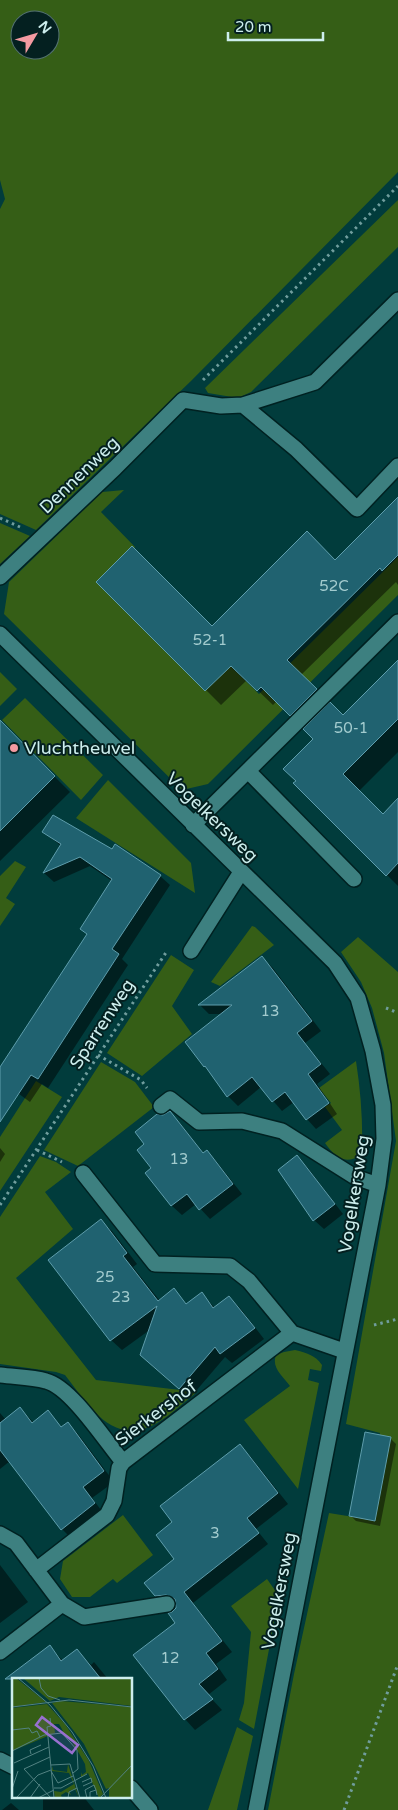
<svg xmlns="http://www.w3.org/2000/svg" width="398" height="1810" font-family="'Varela Round',sans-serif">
<rect width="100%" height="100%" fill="#013c3c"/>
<path fill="#355e16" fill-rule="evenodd" d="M0 0H398V172L191 381 36 530 0 514V209L5 199 0 180ZM20 20H50V50H20Z
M398 200V247L251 392 238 398 208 393 205 388Z
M124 490 101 512 135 547 101 583 228 664 259 694 398 557V595L208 784 182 790 4 614 9 582 102 492Z
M0 523 30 536 0 564Z
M0 672 17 689 0 706Z
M25 698 103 775 81 800 2 720Z
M108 780 191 863 195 893 76 818Z
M15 861 26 867 6 898 15 904 0 926V876Z
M252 926 255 927 274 945 220 986 211 982Z
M358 937 398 972V1810H268L294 1674 329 1513 366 1519 380 1433 346 1424 396 1141 384 1053 372 1008 361 982 341 952Z
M171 955 194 970 172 1006 192 1034 142 1076 107 1053Z
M356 1061C361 1093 363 1123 362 1155 344 1165 336 1158 325 1143L342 1130 325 1107 331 1103 319 1088Z
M101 1062 135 1082 154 1107 78 1166 44 1150Z
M36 1081 62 1097 0 1191V1137Z
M40 1156 56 1162 71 1172 45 1192 73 1229 16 1278 96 1380 197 1392C184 1402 171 1415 157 1423 113 1449 88 1404 65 1375L56 1372 0 1364V1217Z
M295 1350C307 1353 315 1355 322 1365L321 1371 310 1369 308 1380 319 1383 298 1489 244 1420 290 1386C283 1376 271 1368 276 1355L284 1352Z
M123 1515 153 1555 117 1583 113 1579 90 1597H72L60 1579 63 1561Z
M267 1579 279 1596 254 1729 239 1720 244 1703 251 1632 231 1606Z
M237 1727 253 1736 237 1810H208Z"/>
<path fill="#0007" d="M398 498V585L396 582 301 675 343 717 398 662V752L359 791 383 815 398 800V886L295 783 314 739 305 729 277 701 273 705 247 680 221 705 98 582 212 628 335 562Z
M0 722 70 792 0 861Z
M44 832 112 851 160 876 170 885 122 959 128 965 48 1088 42 1084 30 1102 0 1080V1069L88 935 82 929 112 881 90 866 54 882 44 873 61 846Z
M262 958 272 967 321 1031 305 1043 330 1074 317 1084 337 1114 316 1129 307 1119 294 1102 282 1111 261 1087 238 1106 228 1096 205 1066 223 1014H209L200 1005Z
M170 1113 180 1123 204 1154 207 1152 216 1161 242 1194 210 1219 196 1204 182 1215 172 1206 147 1173 153 1169 145 1144 163 1116Z
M0 1148 5 1154 0 1162Z
M297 1157 307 1167 343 1214 324 1229 314 1220Z
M101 1221 112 1231 137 1264 133 1267 160 1301 174 1290 187 1305 202 1294 215 1308 229 1297 240 1308 264 1339 232 1363 225 1357 190 1398 152 1366 151 1329 122 1350 111 1340 50 1260Z
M20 1408 34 1423 48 1412 62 1428 68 1423 78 1434 114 1482 92 1498 104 1514 72 1539 62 1529 10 1461 0 1469V1413L6 1420Z
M390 1438 396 1444 380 1526 356 1521 351 1516Z
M240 1446 250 1456 288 1504 256 1529 268 1544 193 1603 232 1652 216 1664 227 1680 208 1695 222 1710 195 1730 185 1719 176 1605 166 1606 155 1596 176 1559 174 1522Z
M0 1565 28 1602 0 1623Z
M50 1647 63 1661 77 1650 91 1665 94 1662 108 1679H25Z
M43 1796H83L94 1810H43Z
M11 1803 19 1810H2Z"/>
<path fill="#206270" stroke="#5e9dac" d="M398 497V555L382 571 380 568 287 660 317 689 290 716 261 687 257 691 231 666 205 691 96 582 132 546 212 626 307 531 335 560Z
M398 660V719L343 774 383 814 398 798V863L386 876 293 783 296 781 283 769 313 739 303 729 330 702 343 715Z
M0 720 55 776 0 831Z
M53 815 112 849 115 844 161 875 112 949 119 954 38 1079 31 1075 0 1122V1067L87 934 80 929 112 879 80 857 43 873 61 844 42 832Z
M262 956 312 1021 297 1033 321 1064 308 1074 329 1103 306 1120 285 1092 272 1102 252 1077 227 1097 205 1066 204 1067 185 1042 232 1005H198Z
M170 1111 203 1153 207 1150 233 1184 199 1210 187 1194 171 1206 145 1173 151 1168 137 1150 144 1144 135 1132 157 1114 163 1115Z
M297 1155 335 1204 313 1221 278 1170Z
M101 1219 127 1253 123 1256 158 1301 174 1288 186 1304 202 1292 213 1308 229 1296 255 1328 220 1354 215 1347 179 1389 140 1355 157 1306 110 1341 48 1260Z
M20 1407 32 1423 48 1410 61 1427 68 1422 104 1471 83 1487 95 1503 61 1530 0 1450V1423Z
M365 1432 391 1437 375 1521 349 1516Z
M240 1444 278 1493 247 1518 259 1533 184 1592 222 1641 206 1653 218 1669 199 1684 213 1699 184 1720 133 1655 175 1623 168 1613 172 1612 176 1608 175 1599 166 1595 155 1596 144 1583 174 1559 156 1535 172 1522 160 1506Z
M50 1645 61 1661 77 1649 101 1679H5Z"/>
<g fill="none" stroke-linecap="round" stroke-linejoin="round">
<g stroke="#002121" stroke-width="18">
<path id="minor" d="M243 405 315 382 398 300
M0 577 115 468 183 400 221 406 243 405 296 449 357 509 398 466
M0 634 335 963 358 998 373 1051 383 1105 384 1139 378 1185 256 1810
M248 771 354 879
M193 825 398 622
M191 951 241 872
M161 1106 170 1099 199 1122 242 1121 282 1131 355 1177 378 1185
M83 1173 155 1264 230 1266 249 1281 292 1333 344 1351
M0 1375C15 1377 32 1377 46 1381 71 1387 106 1442 123 1462L292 1333
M0 1534 16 1543 62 1604 84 1617 167 1604
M36 1570 107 1515 114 1501 119 1468 123 1462
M0 1652 62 1604
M0 1760 14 1767
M131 1788 150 1810"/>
</g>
<path stroke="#709d9d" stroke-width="3" stroke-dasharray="2.5 4" stroke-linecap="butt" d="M203 380 398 186
M0 518 20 527
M386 1008 398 1013
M98 1055 141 1080 147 1088
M37 1150 62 1162
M0 1205 167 951
M374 1325 398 1319
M344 1810 398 1664"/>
<use href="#minor" stroke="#3d8080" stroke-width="15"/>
</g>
<circle fill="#f49aa1" stroke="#042020" stroke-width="2" cx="14" cy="748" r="5"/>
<g text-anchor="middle" stroke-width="4" stroke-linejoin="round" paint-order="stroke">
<g font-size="15" fill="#a2cbce">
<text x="334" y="591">52C</text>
<text x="210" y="645">52-1</text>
<text x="351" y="733">50-1</text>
<text x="270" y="1016">13</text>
<text x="179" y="1164">13</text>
<text x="105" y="1282">25</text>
<text x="121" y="1302">23</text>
<text x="215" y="1538">3</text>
<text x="170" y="1663">12</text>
</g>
<g font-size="18" fill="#cdeeed" stroke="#042020">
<text transform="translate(79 475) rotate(-44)" y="6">Dennenweg</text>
<text transform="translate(212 817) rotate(44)" y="6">Vogelkersweg</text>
<text transform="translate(102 1024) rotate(-57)" y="6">Sparrenweg</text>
<text transform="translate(354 1194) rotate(-81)" y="6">Vogelkersweg</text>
<text transform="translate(156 1413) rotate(-37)" y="6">Sierkershof</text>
<text transform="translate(279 1591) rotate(-79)" y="6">Vogelkersweg</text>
</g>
<g font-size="18" fill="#cdeeed" stroke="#042020" text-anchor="start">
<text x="24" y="754">Vluchtheuvel</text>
</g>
</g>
<g transform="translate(12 1678)">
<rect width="120" height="120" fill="#013c3c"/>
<path d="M0 0H4L34 24 0 29ZM11 0H120V28L47 19 38 23ZM49 23 120 29V120H97V110L94 111 72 66 40 25ZM35 26 53 46 77 83 91 116 87 120 76 95 69 99V94L70 97 74 94 73 86 60 63 48 54 51 53 47 46H42L43 55 0 73V30ZM56 86 67 120 63 111 57 113 59 117 54 114 49 117 50 120H43L42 113 49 114 62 106 57 95 40 93V88L41 92 55 94Z" fill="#355e16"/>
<path fill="none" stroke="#538383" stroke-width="1" d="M6 0 38 27 60 54 81 88 94 120M27 0 29 10 36 18 48 22M0 29 57 22 120 29M38 40 39 48 35 49 42 120M0 52 17 50 20 55 25 53 28 59M0 73 32 57 50 55 65 72 66 91 61 95M19 76 18 72 29 67M38 79 12 91 39 120M2 85 37 69M39 87 58 86 68 120M39 93 46 105 61 98M70 104 79 100 80 104 71 108M42 110H49L75 96M0 111 6 93M4 120 26 97 39 92M18 120 28 106M26 120 42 112M56 120 57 114 65 110M75 120 73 112 82 107 84 112M78 120V114L84 112 85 117M88 120 120 87"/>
<path fill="#9870cf" fill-opacity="0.15" stroke="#9870cf" stroke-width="2.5" d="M30 39 66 67 60 75 24 47Z"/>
<rect width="120" height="120" fill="none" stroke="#cdeeed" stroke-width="2.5"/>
</g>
<g transform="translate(35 35) rotate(52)"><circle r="24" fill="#042020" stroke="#547272"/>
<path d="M0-4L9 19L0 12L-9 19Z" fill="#f49aa1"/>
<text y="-8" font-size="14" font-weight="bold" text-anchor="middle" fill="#cdeeed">N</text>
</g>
<path d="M228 32v8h95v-8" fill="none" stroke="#cdeeed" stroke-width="2.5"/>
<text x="235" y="32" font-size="15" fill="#cdeeed" stroke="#042020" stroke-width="4" paint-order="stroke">20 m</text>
</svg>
